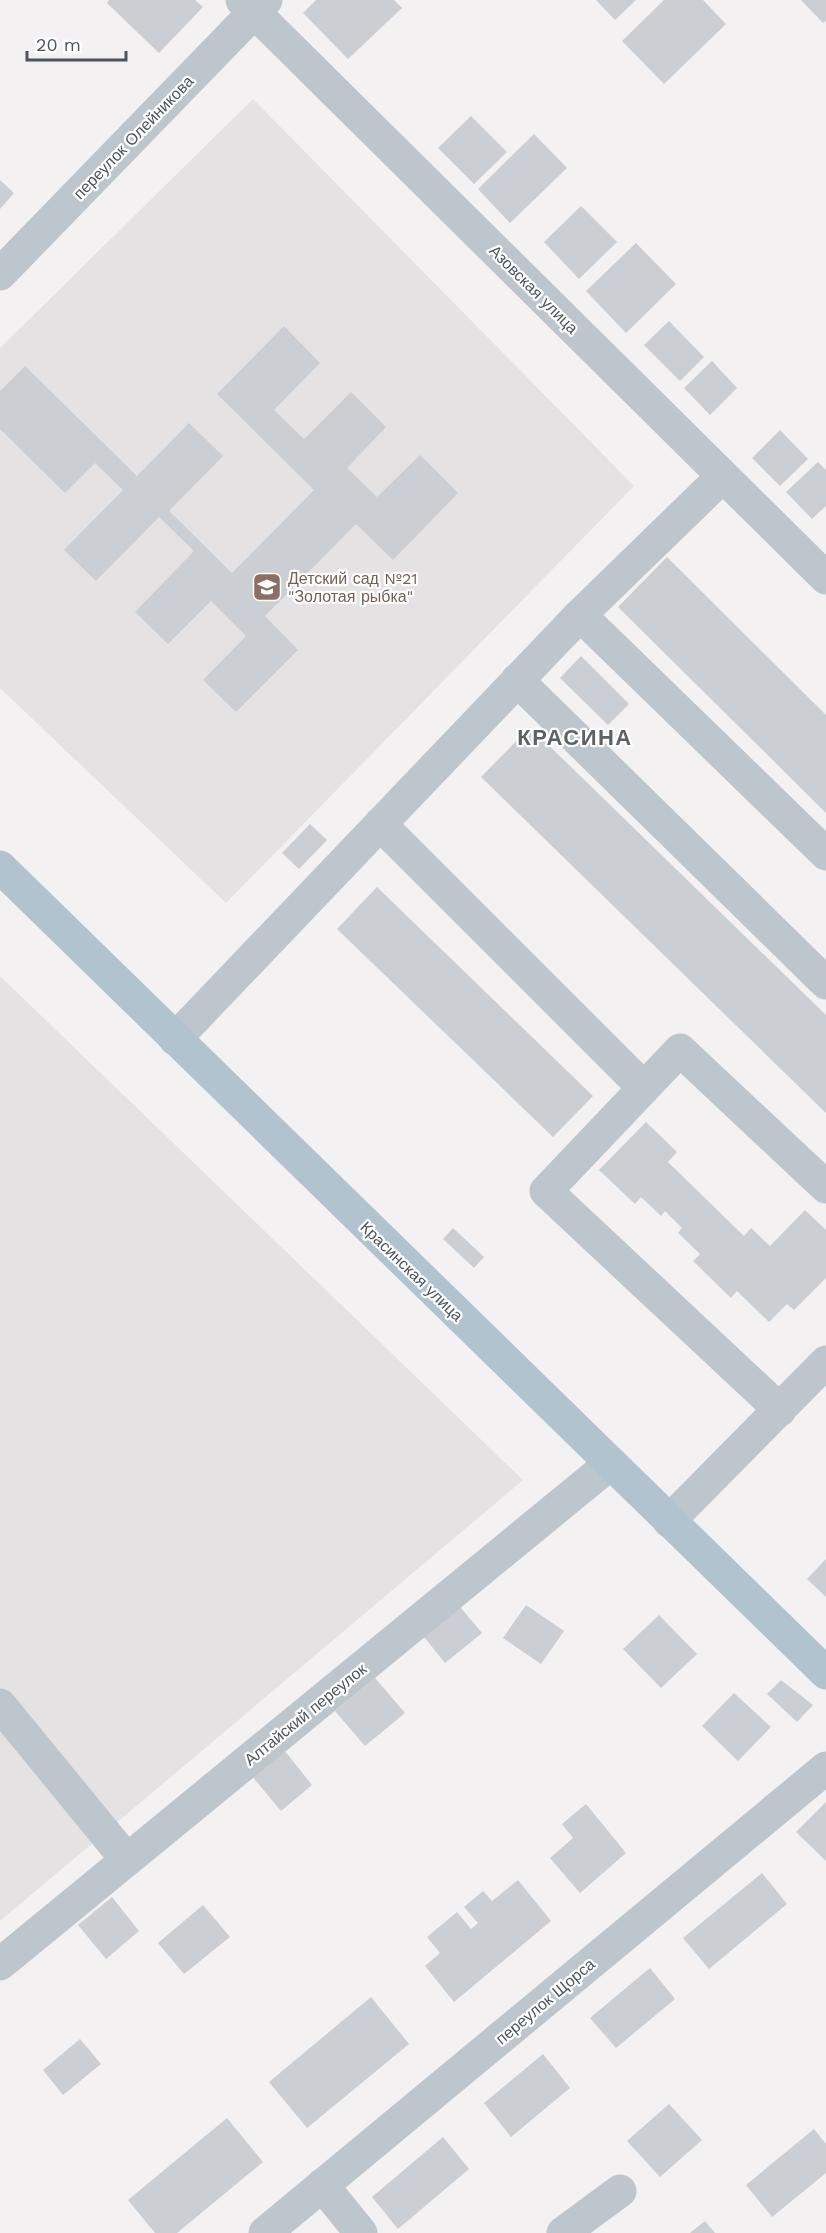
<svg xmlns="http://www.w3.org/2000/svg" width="826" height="2233" font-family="'Work Sans',sans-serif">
<rect width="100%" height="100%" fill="#f3f1f1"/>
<path fill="#e4e2e3" d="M253 99 634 486 226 903 0 688V348Z
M0 976 523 1480 0 1921Z"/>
<path fill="#cbced3" d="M109 0H195L203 7 159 53 107 3Z
M316 0H394L402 8 348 59 303 13Z
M596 0H636L615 20Z
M664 0H703L726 24 664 84 622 41Z
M801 0H826V21L823 23Z
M471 116 507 152 474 184 438 148Z
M534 134 567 168 510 223 478 189Z
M0 180 14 193 0 209Z
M581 206 617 242 579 279 544 242Z
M636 243 676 284 626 333 586 291Z
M669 321 704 357 680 381 644 345Z
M284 326 320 363 274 410 304 439 351 392 386 427 347 468 377 497 420 455 458 493 393 560 356 524 265 616 298 650 236 712 203 680 246 636 211 601 168 644 135 612 194 551 159 517 96 581 64 550 123 490 95 463 65 493 0 429V391L25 366 137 476 189 423 223 456 169 511 232 573 314 490 217 394Z
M712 361 737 388 710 415 684 388Z
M780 430 808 459 780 486 752 458Z
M818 462 826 470V506L812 519 786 492Z
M667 557 826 715V813L618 607Z
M581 656 629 704 608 725 560 678Z
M530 727 826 1015V1113L481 777Z
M310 824 327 840 299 869 282 853Z
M377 887 593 1096 553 1137 337 929Z
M646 1122 677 1152 668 1162 744 1236 751 1228 770 1246 805 1210 826 1230V1278L794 1310 787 1304 769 1322 737 1291 731 1298 693 1261 700 1254 678 1233 682 1228 665 1211 661 1216 641 1197 635 1204 599 1170Z
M453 1228 484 1257 474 1268 443 1239Z
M826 1559V1597L807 1579Z
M456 1602 482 1633 445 1663 420 1632Z
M526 1605 564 1631 541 1664 503 1638Z
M659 1615 697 1654 661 1688 623 1649Z
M375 1678 405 1713 365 1746 335 1711Z
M781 1680 813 1705 797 1722 767 1694Z
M734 1693 771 1727 738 1761 702 1726Z
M284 1750 312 1785 281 1811 252 1776Z
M826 1802V1861L796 1832Z
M586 1804 626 1853 580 1893 550 1858 573 1838 562 1824Z
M762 1873 787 1904 709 1969 683 1938Z
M518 1880 551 1921 454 2002 425 1966 440 1953 427 1937 457 1912 471 1929 478 1923 464 1907 483 1891 492 1901Z
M112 1897 139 1931 106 1959 78 1925Z
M203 1905 230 1937 184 1974 158 1943Z
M650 1968 675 1999 616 2048 590 2018Z
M371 1997 409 2044 307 2128 269 2082Z
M80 2039 101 2064 63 2095 43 2070Z
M543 2054 570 2088 511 2137 484 2103Z
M669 2104 702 2140 660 2177 627 2141Z
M227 2118 263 2162 177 2233H155L128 2200Z
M814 2129 826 2144V2173L772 2217 746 2185Z
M443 2137 469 2169 398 2229 372 2197Z
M705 2221 715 2233H690Z"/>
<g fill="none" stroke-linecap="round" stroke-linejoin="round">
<path stroke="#bdc6cd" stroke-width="33" d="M242 0 826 578
M0 274 266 0
M580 615 826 854
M517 680 826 983
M380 824 644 1088
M175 1039 580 615 723 476
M780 1410 546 1191 680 1050 826 1187
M669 1521 826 1362
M0 1705 127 1860
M0 1964 610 1464
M322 2185 361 2233
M265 2233 826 1768
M563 2233 620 2191"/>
<path stroke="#b1c3cf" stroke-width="33" d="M0 867 826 1673"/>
</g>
<defs>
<g id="school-square" transform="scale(1.5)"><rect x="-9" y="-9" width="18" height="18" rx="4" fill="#8d6e63" stroke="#fff"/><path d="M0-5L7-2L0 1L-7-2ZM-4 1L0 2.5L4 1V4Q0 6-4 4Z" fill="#fff"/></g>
</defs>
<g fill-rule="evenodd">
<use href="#school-square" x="267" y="587"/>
</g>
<g text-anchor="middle" stroke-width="4.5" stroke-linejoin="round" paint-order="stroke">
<g font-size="16" fill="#49565e" stroke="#fff">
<text transform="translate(133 137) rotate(-46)" y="6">переулок Олейникова</text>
<text transform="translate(534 289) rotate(45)" y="6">Азовская улица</text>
<text transform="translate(412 1271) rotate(44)" y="6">Красинская улица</text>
<text transform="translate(305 1714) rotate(-39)" y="6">Алтайский переулок</text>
<text transform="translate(545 2001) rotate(-40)" y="6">переулок Щорса</text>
</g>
<g font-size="16" fill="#785e54" stroke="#fff" text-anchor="start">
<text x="288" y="584">Детский сад №21<tspan x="288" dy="18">"Золотая рыбка"</tspan></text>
</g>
<g font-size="22" font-weight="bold" letter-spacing="1.5" fill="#5d6266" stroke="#fff">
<text x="575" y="745">КРАСИНА</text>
</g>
</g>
<path d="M27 51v9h99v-9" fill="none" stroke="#49565e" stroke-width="3"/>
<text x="36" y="51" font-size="18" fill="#49565e" stroke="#ffffff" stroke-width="4.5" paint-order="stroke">20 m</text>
</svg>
